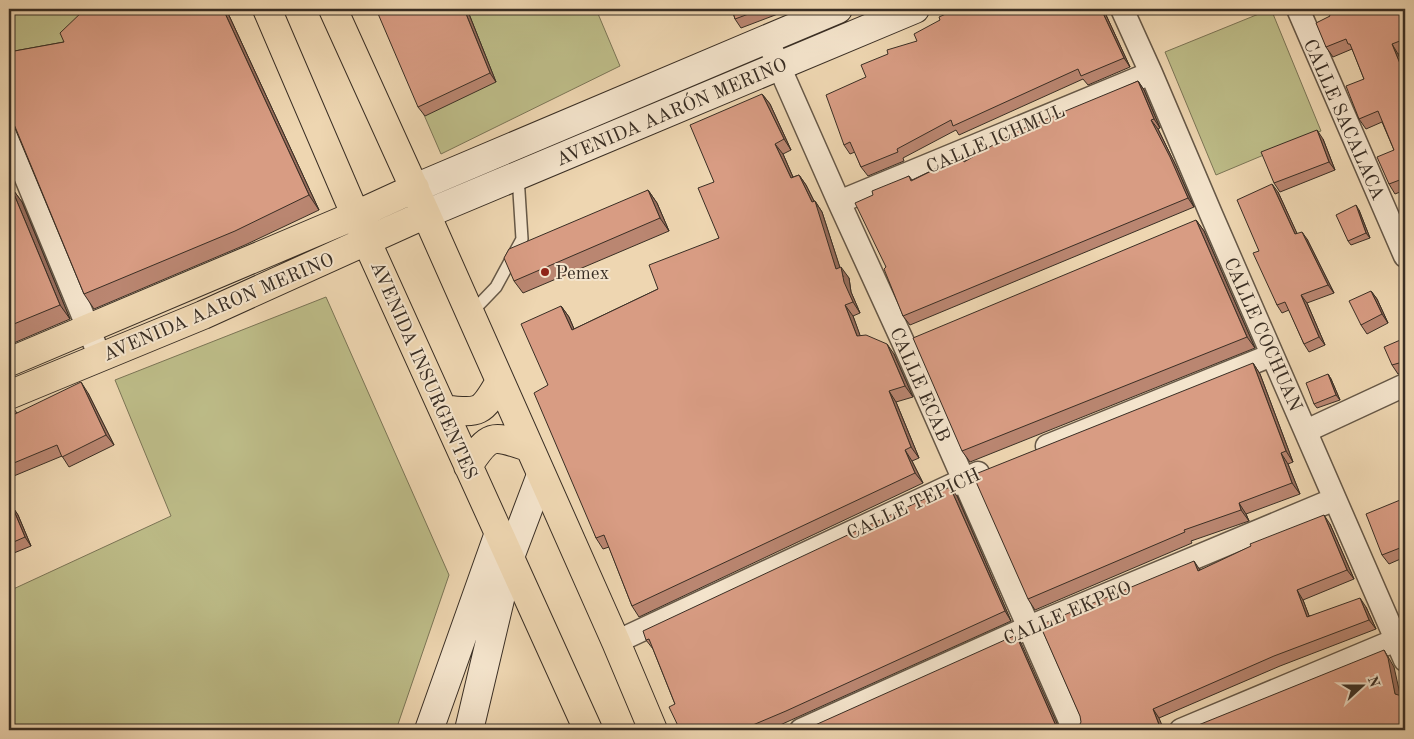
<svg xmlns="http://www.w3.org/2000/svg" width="1414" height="739" font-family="'Old Standard TT',serif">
<rect width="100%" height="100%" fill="#eed6b1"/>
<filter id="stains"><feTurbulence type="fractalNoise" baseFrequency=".004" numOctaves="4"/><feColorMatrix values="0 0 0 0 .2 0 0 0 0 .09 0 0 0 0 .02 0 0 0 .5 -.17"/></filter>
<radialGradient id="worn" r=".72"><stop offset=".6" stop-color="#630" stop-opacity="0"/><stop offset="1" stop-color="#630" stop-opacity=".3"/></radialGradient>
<path fill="#bdbc88" stroke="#7b7556" d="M9 9H87L70 47 9 56Z
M378 9H596L620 66 441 154Z
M1271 9 1321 131 1216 175 1165 52Z
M326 297 449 575 396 730H9V591L171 516 115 380Z"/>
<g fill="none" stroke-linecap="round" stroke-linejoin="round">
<g stroke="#665847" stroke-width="14">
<path id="service" d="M471 313 496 287 522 239 518 176"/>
</g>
<g stroke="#665847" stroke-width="25">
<path id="minor" d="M1122 9 1151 73 1211 214 1405 660
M1298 9 1405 256
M767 39 839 202 903 342 1074 730
M9 137 100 357
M839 202 1151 73
M1306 431 1405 385
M1047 446 1272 355
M616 642 978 473
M801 730 1029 627 1335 499
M1181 730 1396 640"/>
</g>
<g stroke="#392e24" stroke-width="30">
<path id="secondary" d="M415 188 838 9
M426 214 915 9
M429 730 499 533
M469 730 510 557 541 475"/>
</g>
<g stroke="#392e24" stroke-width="30">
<path id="primary" d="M267 9 367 242 588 730
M333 9 426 214 616 642 653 730
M9 362 356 215 415 188
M9 395 203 315 426 214
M443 409C480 414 482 413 500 381
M468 466C490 433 492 435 528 447"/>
</g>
<use href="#service" stroke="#f4e4cc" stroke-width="11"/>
<use href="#minor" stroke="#f4e4cc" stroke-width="22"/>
<use href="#secondary" stroke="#f4e4cc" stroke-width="28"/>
<use href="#primary" stroke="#eed6b1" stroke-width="28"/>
</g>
<path fill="#ba8671" stroke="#392e24" d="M226 9 319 210 245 245 94 309 84 294 14 126 11 124H9V52L64 42Z
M467 9 496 82 425 116 418 107Z
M732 9H791L741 28 735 19Z
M957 9H1106L1108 14 1106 15 1130 67 1088 85 1083 79 959 135 956 130 903 158 904 161 868 176 861 167 855 152 850 154 844 145 866 77 917 41 940 20Z
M1405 9V51L1398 54 1405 70V190L1395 194 1389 184 1394 150 1382 122 1366 129 1359 119 1364 79 1353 51 1352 49 1333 57 1326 47 1330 16Z
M1138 81 1144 90 1160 128 1158 129 1176 166 1194 207 910 325 903 316 886 267 873 195 909 176 912 180 962 156 965 161Z
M762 94 770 104 791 150 783 154 793 177 799 175 806 185 814 201H815L822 212 840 268 849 278 851 292 860 313 853 316 860 336 894 354 913 397 896 402 919 458 912 461 923 483 639 617 632 606 609 547 603 549 596 538 548 385 561 306 569 317 574 329 658 289 719 238 714 182Z
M1323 139 1335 170 1280 192 1274 183Z
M9 171 12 177 9 179Z
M11 187 22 202 70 319 9 345V188Z
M648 190 657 203 669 231 523 293 514 281Z
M1278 192 1297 234 1307 239 1334 293 1307 303 1325 345 1309 352 1304 344 1289 310 1282 313 1277 305 1259 251Z
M1359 210 1370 238 1351 245 1348 241Z
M1196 220 1204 231 1255 348 970 462 962 451Z
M1371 291 1377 299 1388 323 1367 334 1361 325Z
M1405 338V372L1398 374 1392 365Z
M1253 363 1260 374 1293 462 1288 464 1300 494 1246 514 1249 521 1191 541 1192 543 1035 610 1028 599Z
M1328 374 1331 379 1340 400 1317 408 1314 404Z
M88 393 114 445 69 467 62 456 9 478V406L11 405 17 413Z
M957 496 1011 621 769 730H680L675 704 653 649 646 640Z
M1405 498V557L1389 564 1382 555Z
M12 506 18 515 31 546 9 555V507Z
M1330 524 1354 579 1303 600 1309 616 1366 607 1376 629 1280 666 1159 718 1078 728 1200 570Z"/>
<path fill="#976d5c" stroke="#392e24" d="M223 9H226L319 210 309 195Z
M464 9H467L496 82 490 73Z
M1101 9 1106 15 1130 67 1124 58Z
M1392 44 1398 54 1405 70V76Z
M1138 81 1144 90 1160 128 1154 119Z
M762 94 770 104 791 150 784 139Z
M1151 120 1158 129 1176 166 1194 207 1188 198Z
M1317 130 1323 139 1335 170 1329 162Z
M775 144 783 154 798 189 791 178Z
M799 175 806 185 817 207 815 201 822 212 843 277 841 267 849 278 851 292 860 313 853 302 836 269 812 202Z
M1272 184 1278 192 1301 242 1295 234Z
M11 187 22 202 70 319 60 305Z
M648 190 657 203 669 231 660 218Z
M1356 205 1359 210 1370 238 1366 233Z
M1196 220 1204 231 1255 348 1247 337Z
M1302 232 1307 239 1334 293 1328 285Z
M1371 291 1377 299 1388 323 1382 314Z
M1301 295 1307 303 1325 345 1319 337Z
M845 305 853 316 864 346 857 336Z
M561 306 569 317 579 341 572 330Z
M887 344 894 354 913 397 905 386Z
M1253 363 1260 374 1293 462 1286 451Z
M1328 374 1331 379 1340 400 1336 395Z
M81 382 88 393 114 445 106 435Z
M889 391 896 402 919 458 911 447Z
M905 450 912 461 923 483 915 473Z
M1281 453 1288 464 1300 494 1292 483Z
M950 487 957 496 1011 621 1005 611Z
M1239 503 1246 514 1249 521 1241 510Z
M12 506 18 515 31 546 25 537Z
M1324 515 1330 524 1354 579 1347 570Z
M1194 561 1200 570 1198 571Z
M1297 590 1303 600 1313 626 1307 617Z
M1360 598 1366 607 1376 629 1369 620Z
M1016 635 1022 645 1060 730H1058L1056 726Z
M1384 650 1390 660 1394 667 1402 703 1395 694Z
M1153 709 1159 718 1164 730H1161Z"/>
<path fill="#d89c83" stroke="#392e24" d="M85 9H223L309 195 235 231 84 294 11 117 9 115V52L64 42 60 33Z
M376 9H464L490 73 418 107Z
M732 9H762L735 19Z
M957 9H1101L1124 58 1081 76 1078 69 953 126 951 120 897 149 898 152 861 167 850 142 844 145 826 95 866 77 861 65 888 54 887 50 917 41 914 34 940 20 939 17Z
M1327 9H1405V39L1392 44 1405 76V178L1389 184 1377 157 1394 150 1378 111 1359 119 1346 86 1364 79 1350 44H1348L1346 39 1326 47 1316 23 1330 16Z
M1138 81 1154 119 1151 120 1170 157 1188 198 903 316 884 269 886 267 855 203 873 195 872 191 909 176 911 181 962 156 964 162 1017 131Z
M762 94 784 139 775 144 791 178 799 175 812 202 815 201 836 269 841 267 844 282 853 302 845 305 857 336 866 335 887 344 905 386 889 391 911 447 905 450 915 473 632 606 604 535 596 538 534 393 548 385 521 324 561 306 572 330 658 289 649 265 719 238 698 188 714 182 690 125Z
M1317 130 1329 162 1274 183 1261 152Z
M1272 184 1295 234 1302 232 1328 285 1301 295 1319 337 1304 344 1285 302 1277 305 1253 253 1259 251 1237 200Z
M11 187 60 305 9 326V188Z
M648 190 660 218 514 281 504 258 509 249Z
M1356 205 1366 233 1348 241 1336 215Z
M1196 220 1247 337 962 451 913 338Z
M1371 291 1382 314 1361 325 1349 301Z
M1405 338V364L1404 365 1399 363 1392 365 1384 347Z
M1253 363 1286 451 1281 453 1292 483 1239 503 1241 510 1184 530 1185 532 1028 599 973 475Z
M1328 374 1336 395 1314 404 1306 383Z
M81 382 106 435 62 457 57 445 9 465V406L11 405 15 414Z
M950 487 1005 611 786 711 741 730H680L669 707 675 704 649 639 646 640 643 631Z
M1405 498V546L1382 555 1366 514Z
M12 506 25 537 9 544V507Z
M1324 515 1347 570 1297 590 1307 617 1360 598 1369 620 1274 656 1153 709 1161 730H1076L1078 728 1081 722 1080 716 1040 625 1194 561 1198 571 1251 546 1250 544Z
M1016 635 1056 726 1059 730H804Z
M1384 650 1388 658 1395 694 1405 697V730H1186Z"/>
<circle fill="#8f2418" stroke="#f4e4cc" stroke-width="2" cx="545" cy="272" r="5"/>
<g text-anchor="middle" stroke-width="4" stroke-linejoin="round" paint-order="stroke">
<g font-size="19" fill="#392e24" stroke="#f4e4cc">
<text transform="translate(671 111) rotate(-23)" y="7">AVENIDA AARÓN MERINO</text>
<text transform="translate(1345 119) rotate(66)" y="7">CALLE SACALACA</text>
<text transform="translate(995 138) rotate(-23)" y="7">CALLE ICHMUL</text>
<text transform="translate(218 306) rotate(-23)" y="7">AVENIDA AARON MERINO</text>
<text transform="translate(1264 334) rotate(66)" y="7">CALLE COCHUAN</text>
<text transform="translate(425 370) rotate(66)" y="7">AVENIDA INSURGENTES</text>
<text transform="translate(921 384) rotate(66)" y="7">CALLE ECAB</text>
<text transform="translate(913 503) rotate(-25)" y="7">CALLE TEPICH</text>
<text transform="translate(1067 612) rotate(-23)" y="7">CALLE EKPEO</text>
</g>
<g font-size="19" fill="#392e24" stroke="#f4e4cc" text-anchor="start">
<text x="555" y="279">Pemex</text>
</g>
</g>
<rect width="1414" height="739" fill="none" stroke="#eed6b1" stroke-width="30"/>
<rect x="10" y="10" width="1394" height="719" fill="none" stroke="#392e24" stroke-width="2.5"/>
<rect x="15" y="15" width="1384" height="709" fill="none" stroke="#392e24"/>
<g transform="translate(1362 686) rotate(69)" stroke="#f4e4cc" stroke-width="4" paint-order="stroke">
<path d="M0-4L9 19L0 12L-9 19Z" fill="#392e24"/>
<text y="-8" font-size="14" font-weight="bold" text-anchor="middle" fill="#392e24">N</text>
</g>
<rect width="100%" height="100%" filter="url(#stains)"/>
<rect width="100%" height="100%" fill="url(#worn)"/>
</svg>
